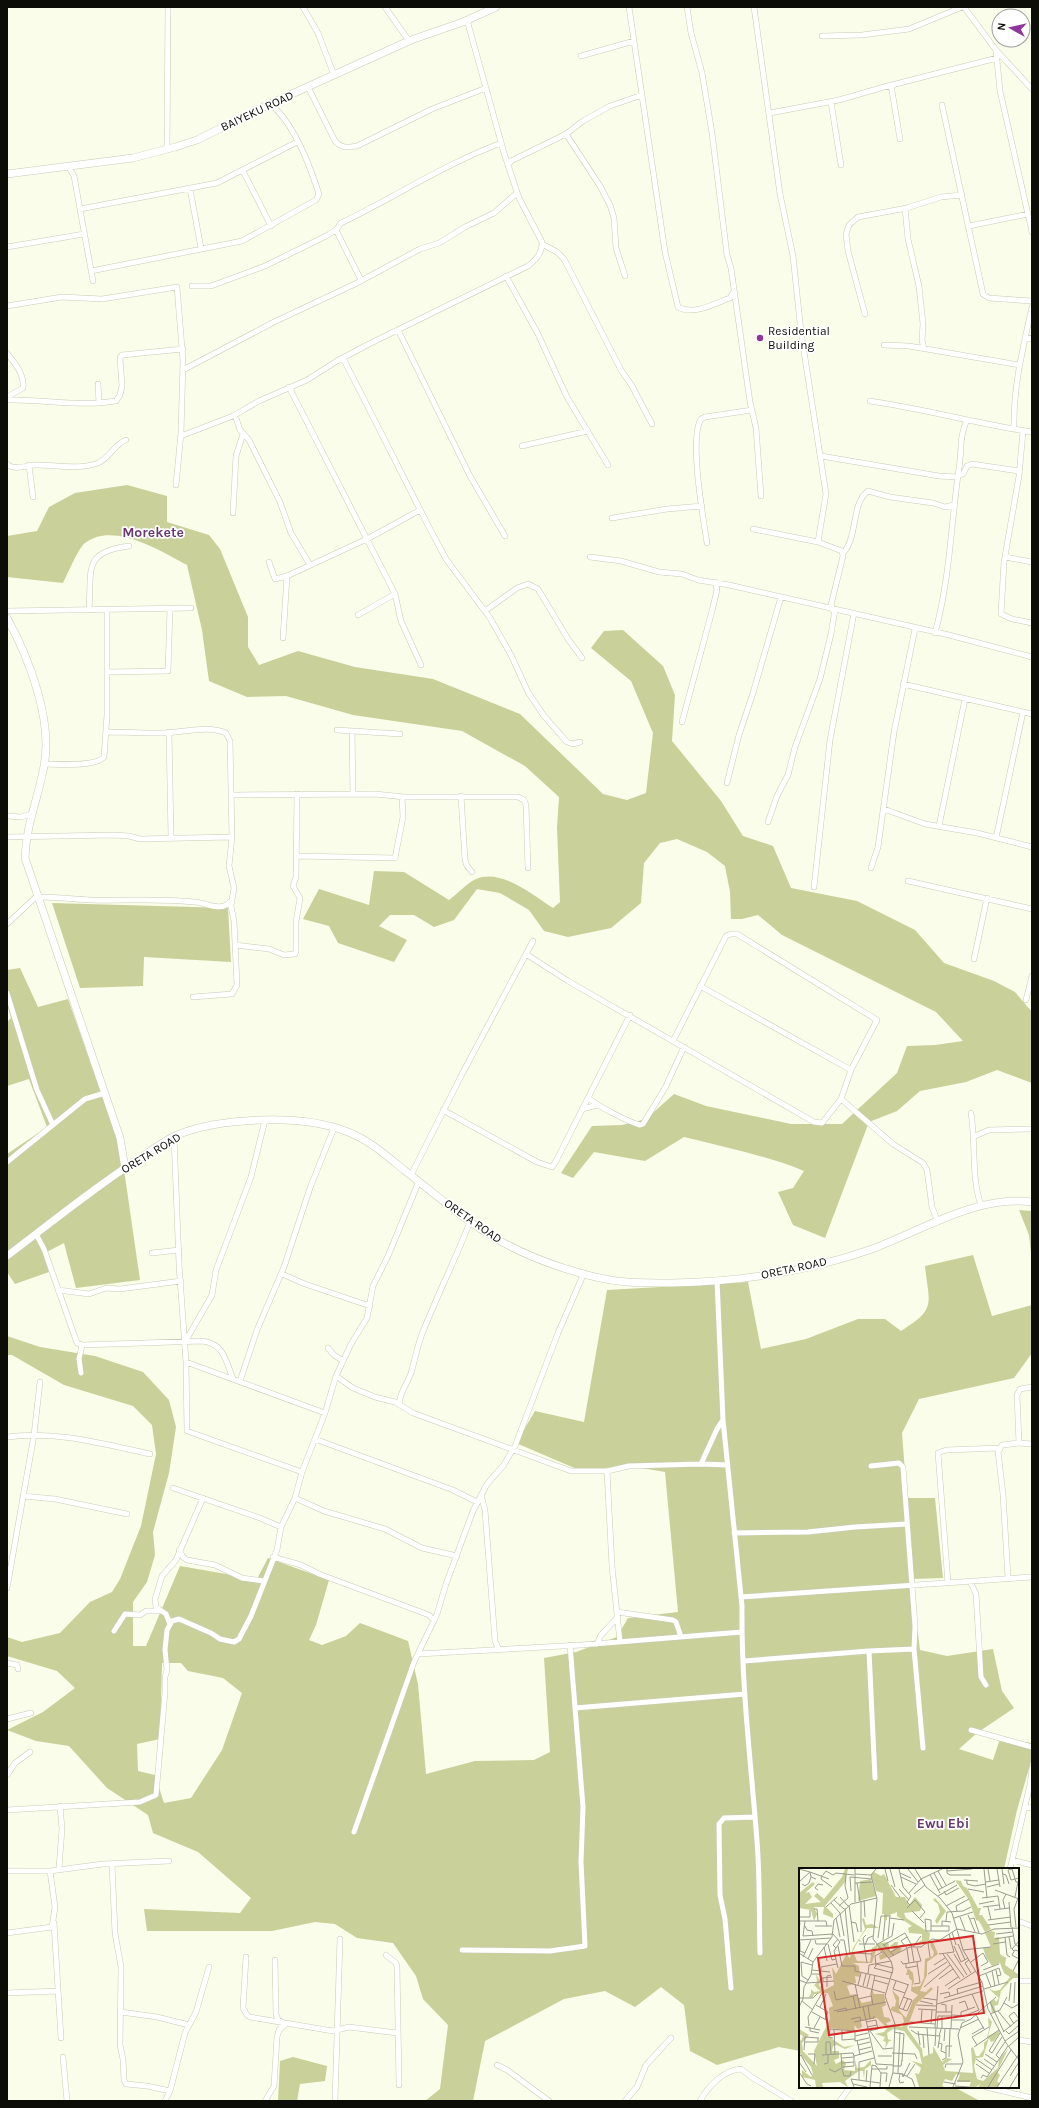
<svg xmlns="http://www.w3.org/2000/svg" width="1039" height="2108" font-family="Karla,sans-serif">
<rect width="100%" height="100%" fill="#fafde9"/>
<path fill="#cad09a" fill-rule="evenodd" d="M127 485 167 496V522L209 535 220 549 248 617V647L259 665 298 651 355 667 433 679 520 714 603 794 627 800 646 793 653 733 631 681 591 648 604 631 623 630 663 666 675 695 672 741 721 801 743 836 773 846 791 888 857 901 915 930 944 963 994 981 1015 992 1032 1012V1083L997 1070 966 1082 920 1091 897 1111 869 1122 825 1238 793 1225 778 1192 793 1188 804 1171C765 1155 724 1147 684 1137L645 1161 594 1152 573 1178 561 1173 592 1126 622 1125 646 1119 674 1094 706 1106 791 1124H842L897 1073 907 1046 935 1045 963 1041 936 1012 782 935 758 915 742 919H731L730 892 725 866 707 852 677 839 660 843 644 863 641 903 611 928 568 937 544 931 529 910 500 893 477 889 454 920 434 927 414 915H390L379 926 407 940 394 962 338 943 329 926 303 919 319 889 369 905 374 871 404 872 449 900C457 894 466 884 476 879 501 868 533 895 553 908L560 902 557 828 559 797 525 766 462 731 353 715 286 696 247 697 209 681 202 630 187 565C161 551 113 521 85 543 79 547 67 575 63 583L7 577V536L37 531 49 507 75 493Z
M52 903 228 908 231 962 144 957 143 986 80 988Z
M20 968 38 1007 68 999 121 1149 140 1280 76 1288 64 1243 43 1254 49 1272 15 1284 7 1272V1154L47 1127 29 1079 7 1086V1022L11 1018 7 1004V970Z
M1019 1210 1032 1211V1262L1029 1235Z
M973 1255 992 1316 1032 1305V1353L1014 1378 919 1399 902 1433 907 1498H935L943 1578 911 1579 920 1650 947 1656 993 1649 1002 1691 1014 1708 977 1733 959 1749 993 1760 1000 1739 1032 1743V1758L1017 1810 1004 1869H800V2051L779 2047 717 2065 690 2051 684 2005 661 1987 635 2007 605 1991 564 1999 485 2041 473 2101H425L440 2089 448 2025 423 1999 416 1976 393 1943 357 1938 335 1924 315 1922 272 1931H147L144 1909 240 1913 251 1898 198 1852 153 1833 148 1815 107 1788 69 1746 36 1741 7 1730 43 1712 75 1688 57 1671 7 1656V1637L22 1642 60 1633 90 1602 112 1592 120 1579 141 1526 156 1454 152 1425 133 1406 64 1385 12 1355H7V1336L40 1347 95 1356 143 1372 169 1400 176 1427 169 1473 153 1532 155 1555 147 1582 133 1602V1646H146L180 1566 249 1578 258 1577 268 1558 329 1580 316 1625 309 1640 322 1645 346 1636 360 1623 408 1641 418 1684 426 1774 475 1761 534 1760 550 1752 544 1658 576 1652 617 1637 628 1618 678 1612 665 1472 630 1466 579 1470 516 1443 535 1411 584 1422 607 1290 748 1282 761 1349 806 1339 858 1319H885L901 1331C937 1308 929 1305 925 1266ZM162 1663H181L188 1671 223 1678 242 1693 222 1750 191 1798 164 1803 155 1775 138 1771 137 1744 160 1739Z
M293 2057 327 2066 325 2081 300 2084 297 2101H278L280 2061Z
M882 2087H954L980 2101H902Z"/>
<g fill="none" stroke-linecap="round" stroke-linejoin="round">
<g stroke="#c9ccb8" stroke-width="6">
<path id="street" d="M303 7 318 33 334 75
M385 7 409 41
M629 7 665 252 678 307C693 316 716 303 730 298L734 291
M687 7 691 33 702 73 712 133 727 255 731 268 750 402 756 428 761 496
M754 7 780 194 793 256 801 332 826 494 818 542
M964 7 996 50 1032 89
M822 36 862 35 909 29 962 7
M996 50 1000 91 1032 232
M581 56 634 41
M891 85 900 139
M308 87 335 141C342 149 348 147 357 146L432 109 486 88
M831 102 841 165
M942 105 983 294 989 298 1032 301
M770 113 839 100 884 87 997 58
M566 134 600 186 610 205 614 218 616 248 625 276
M167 150 168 7
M508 165 511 161 566 134 583 121 610 106 642 95
M68 166 74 176 93 281
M243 171 271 226
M190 189 201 248
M905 208 908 239 919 286 923 324 922 340 924 349
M80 209 217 183 297 142
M969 226 1028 214
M336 230 361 280
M542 244 557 252 564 259 621 370 632 386 652 424
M7 247 84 234
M91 271 242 241 316 200 319 194C310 166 294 122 270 104
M506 276 538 334 567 397 608 465
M192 286H211L265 266 326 236 336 230 341 223C395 197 445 164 501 143
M7 306 62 297 102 299 177 287 183 361 181 433 176 485
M865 314 848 251 846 234 849 225 858 217 907 208 941 197 962 195
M398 330 470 476 505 536
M1025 337 1032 339
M884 345 909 346 1019 365
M7 353C14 363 25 374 23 388L7 397
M343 358 431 531 446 559 490 618 511 655 528 692 544 716 567 742 573 744 580 742
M183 370 274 322 355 284 420 249 439 243 465 227 494 213 517 193
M289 387 395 594 401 621 421 665
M7 400C38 399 68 405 99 403L98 384
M870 401C925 409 978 424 1032 432
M99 403 116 401 120 395 122 386 120 358 122 355 183 349
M235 415 240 430 249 440 280 502 291 533 310 565
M1014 429C1013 387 1023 348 1032 307
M1023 431 1019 476 1004 562 1001 614 1012 619 1032 623
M181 436 233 416 259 401 307 380 337 361 369 344 528 266C537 259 542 253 542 242L519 198 504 153 467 20
M522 446 588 431
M821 456 939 476 958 477
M7 464C14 471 28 465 36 465 56 465 79 470 98 463 109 459 114 444 126 440
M29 465 33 497
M958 475 963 474 967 466 972 464 1019 471
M233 513 236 456 243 434
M612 518 667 509 702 506
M753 529 818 542 842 551 843 556 831 605 833 610
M707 543C703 517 689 439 701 419L705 417 752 410
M843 553C858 538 851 503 868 491L890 497 933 503 945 507 954 505
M590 557 621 561 659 572 682 574 698 580 729 585 949 635 1032 657
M1005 557 1032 562
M269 562 275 579 287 576 369 538 420 510
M89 609C92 570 82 552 129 546
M7 611 191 608
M485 611 517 588 528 584 538 589 568 639 582 658
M358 615 395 594
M935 633C950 579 951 523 959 468 962 451 959 436 967 420
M283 638 287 576
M107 672 168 671 170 609
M903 684 1032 714
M682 722 712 611 717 590 715 582
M337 730 400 734
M352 731 353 794
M106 732C123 732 141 733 158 733 178 734 207 724 226 733L230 741 232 837 229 866 234 888 231 906 234 921 237 985 232 994 193 997
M169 732 171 837
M44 764C58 764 96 767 104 757L107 715V609
M727 783 739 735 753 693 781 597
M233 795 375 794 404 797H518L524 800 526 805 528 868
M461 796 465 860 467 866 472 872
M884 809 925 824 977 833 1032 847
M7 816 21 817 31 814
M768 822 777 796 788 775 795 747 820 679 831 634 835 610
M939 826 965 699
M7 837 113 835 129 836 140 839 232 837
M996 838 1023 712
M296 856 395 858 403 817 402 797
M871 868 878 847 894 732 915 629
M908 881 1032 909
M814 887 830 740 854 613
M39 897C57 897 73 899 91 900 126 901 160 898 195 902 208 903 220 913 231 901
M7 924 38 895
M235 945 269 949 284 955 295 954 296 951V922L300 898 293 886 296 877 297 794
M526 954 568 981 814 1122 822 1123 841 1099 851 1070 877 1020 737 934H731L726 936 673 1041
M974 959 987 898
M700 986 851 1070
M7 993 37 1090 53 1125
M1026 1000 1032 976
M588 1098C598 1106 628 1122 640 1125L643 1124 665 1088 684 1047
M841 1099 893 1144 923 1163 927 1170 932 1207 938 1222
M582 1109 598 1105
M443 1110 537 1162 552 1167 555 1163 630 1015
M971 1113C976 1143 971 1178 981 1205
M174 1136 179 1264 186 1362 187 1431 302 1472
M975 1136 989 1130 1032 1129
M7 1162 85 1099 105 1093
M411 1175 461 1076 533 941
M36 1234 44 1249 77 1343 82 1345 203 1341C224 1344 226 1361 233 1379
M152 1253 179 1250
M282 1274 305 1284 370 1306
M717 1280 723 1420 742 1606C741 1684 751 1763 757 1841 760 1878 759 1916 760 1953
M58 1290 89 1294 106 1288 120 1289 181 1281
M185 1342 212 1295 216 1270 251 1177 265 1120
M328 1348 334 1355 343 1361
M186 1362 325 1413
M81 1373 79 1359 82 1345
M336 1376 353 1388 375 1397 395 1402 413 1413 571 1471H607L629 1466 701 1464 728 1465
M240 1381 257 1330 284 1267 310 1188 334 1128
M399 1404C400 1392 407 1384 411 1373 415 1360 417 1347 422 1334 437 1296 455 1260 470 1222
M7 1437C55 1430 104 1444 150 1454
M315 1439 453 1490 477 1502
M1019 1443 1017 1395 1020 1389 1032 1387
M701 1464 717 1429 723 1420
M871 1466 899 1463 903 1467 915 1626 914 1649 923 1748
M607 1471 612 1566 620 1642
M173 1488 260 1518 281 1527
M481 1495 485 1510 495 1641 499 1650
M23 1496 55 1499 127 1514
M295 1498 324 1511 385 1529 422 1548 457 1556
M734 1533 808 1532 855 1527 907 1524
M179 1550 183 1557 187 1560 215 1565 242 1578 264 1581
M273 1557 301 1565 319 1574 429 1615 434 1621
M1008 1578 1003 1494 998 1452 1002 1445 1019 1443 1032 1444
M970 1581 976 1594 981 1677 986 1685
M948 1583 938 1453 946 1450 999 1448
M7 1588 34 1435 40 1382
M741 1597 1032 1577
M617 1612 673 1620 676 1622 681 1637
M170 1624 166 1614 156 1607 155 1599 162 1576 176 1560 203 1498
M114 1631 125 1614 140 1615 146 1611H160
M597 1644 601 1635 618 1617
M418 1654 581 1645 742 1632
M744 1661 869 1651
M7 1663 17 1665 18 1669
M575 1708 745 1694
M7 1719 31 1713
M971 1730 1032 1747
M7 1775 15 1763 30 1752
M875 1778 869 1651 914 1649
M1025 1807 1032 1808
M7 1810 140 1802 156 1795 165 1692V1677L167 1670 165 1650 167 1630 172 1621 179 1619 211 1633 220 1639 234 1642 239 1639 251 1616 277 1550 281 1527 295 1498 302 1472 325 1413 336 1376 351 1344 367 1318 373 1286 388 1256 419 1181
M354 1832 414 1662 437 1614 446 1584 473 1511 487 1484 503 1466 515 1446 558 1333 584 1273
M1012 1860 1032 1865
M112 1864 115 1933 121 1967 120 2045 123 2059 124 2080 126 2084 147 2086 170 2091
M59 1868 62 1829 60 1806
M1010 1869 1030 1785 1032 1768
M7 1871H50L103 1864 169 1861
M1018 1921 1032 1926
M54 1923 61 2038
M7 1933 52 1927 55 1907 50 1871
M462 1950 550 1951 585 1946 581 1862 583 1807 570 1645
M386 1955 396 1963 397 1966 399 2085
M246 1957 243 2008 247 2015 250 2017 333 2031 349 2027 397 2033
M1018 1981H1032
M731 1988 725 1919 720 1895 719 1824 724 1818 755 1817
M7 1993 58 1991
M121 2012 157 2017 189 2025
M1018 2040 1032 2042
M63 2057 67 2101
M497 2065 507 2070 549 2101
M986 2087 1032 2098
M165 2101 170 2091 185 2033 196 2012 209 1967
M265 2101 274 2086 277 2037 279 2030 286 2024 278 2020 276 2014 275 1960
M335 2101 340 1939
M625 2101 637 2087 646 2065 671 2038
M700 2101C708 2086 724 2070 741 2069L750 2076 791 2101
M840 2101 850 2087"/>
</g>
<g stroke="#c9ccb8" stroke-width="8">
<path id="secondary" d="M7 174 133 158 175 147 197 140 261 108 411 40 463 22 496 7
M7 618C29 658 53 720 44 766 38 799 26 825 25 858L120 1138 125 1168
M7 1256C52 1222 96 1186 143 1156 154 1149 165 1140 177 1135 203 1124 231 1121 260 1120 289 1119 321 1121 348 1132 369 1140 387 1156 404 1170 437 1195 468 1224 504 1243 537 1261 589 1279 627 1282 642 1283 657 1283 672 1283 739 1282 809 1271 872 1249 921 1231 978 1194 1032 1202"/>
</g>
<use href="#street" stroke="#fff" stroke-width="5"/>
<use href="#secondary" stroke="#fff" stroke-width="7"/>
</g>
<circle fill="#91349d" stroke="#fff" stroke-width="1.5" cx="760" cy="338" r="4"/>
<g text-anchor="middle" stroke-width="3.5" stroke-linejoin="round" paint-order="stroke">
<g font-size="12" fill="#0c0d07" stroke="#fff">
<text transform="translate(257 111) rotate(-25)" y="4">BAIYEKU ROAD</text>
<text transform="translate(151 1153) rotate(-31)" y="4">ORETA ROAD</text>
<text transform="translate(473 1221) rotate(35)" y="4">ORETA ROAD</text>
<text transform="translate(794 1268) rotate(-12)" y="4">ORETA ROAD</text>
</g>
<g font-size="12" fill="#0c0d07" stroke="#fff" text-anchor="start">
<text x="768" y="335">Residential<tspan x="768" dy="14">Building</tspan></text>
</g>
<g font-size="14" font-weight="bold" fill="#68396e" stroke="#fff">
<text x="153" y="537">Morekete</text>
<text x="943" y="1828">Ewu Ebi</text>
</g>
</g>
<g transform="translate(799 1868)">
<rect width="220" height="220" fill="#fafde9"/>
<path d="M46 1H49L46 14 26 38 34 46V50L24 46 25 39H15L18 46 15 53 12 42 0 40V25L14 14 16 16 6 25 10 24 13 29 6 36 22 34 15 28 18 25 25 31 43 9ZM75 4 82 8 85 6 97 29H106L110 37 116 29 123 37 121 43 105 45 107 50 131 65 130 73 117 76 123 72V66L110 65 109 60 113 58 98 48V44L88 48V52H85V46H83L84 25 77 23 72 6ZM72 11 77 28 59 33 61 13ZM156 12 162 13 164 18 168 20 179 40H182L180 47H183L192 61 186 64 180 53 177 52 170 32ZM136 30 147 43 138 56 136 53 141 44 139 36 134 32ZM65 50 67 57 73 56 80 60H68L60 71 63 74 59 73 54 83 58 93 71 94 73 80 81 75 89 74 91 83 95 82 91 78 96 74H99L98 79 103 80 101 84 81 92 80 87 83 86 78 79 73 95H54L60 98 61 109 56 108 57 115 48 118 51 127 57 126 63 135 72 133 73 121 75 126H85L87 137 83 139 85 149 90 150 92 153 87 155 89 158 95 156 103 159 105 153 103 147 91 142 94 138 96 139 97 133 93 122 100 129V142L107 150 114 132 119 127 112 123 113 113 110 110V107H107L108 103 109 100 114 105 115 114 113 119 121 118 125 110 126 91 134 88 135 84 132 79 131 74H134L139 86 128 94V107L121 123 127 124 132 119 134 121 117 136 108 160 123 181 124 189 134 185V178L143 194 148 190 153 191 144 197 146 203 174 205 172 180 174 179 177 188H180L185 181V175L189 171 188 169 190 162 189 149 193 154 189 168 200 163 201 164 195 173 192 174 190 170 184 189 177 190 175 198 178 211 184 213 199 200 200 191 209 181 198 204 201 207 198 213 201 216 199 219H179L182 215 177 219H170L172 214H158L161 207 157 206 153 213 146 211 143 218 145 219H120L116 205 120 206 122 200 113 193 123 196 120 183 105 163 94 161 88 165 89 171 93 173H90L86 181 87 174 84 173 86 169 76 166 85 164 88 160 78 150 62 153 63 159 59 161 55 157 56 163 31 160 29 164V168L45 179 56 177 46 181 38 177 34 178 33 183H40V190L35 192 37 196 44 192 47 196 45 202 56 203V192L58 200 65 199 72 192V197L66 201 65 210 64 203H60L46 213 49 219 41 214 23 215 24 219H17L16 212 3 209V202L12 209 14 206 12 199 1 186 0 170 2 173 4 168 0 166V161L10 167 3 175 4 183 18 198 15 183 31 151 30 140 34 138 29 125 15 126 14 129 9 130 12 126V121L15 124 21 123 15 117 18 114 17 106 20 111 25 110V114L22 112 20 117 25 122 35 117 33 99 37 106 47 87 51 90 54 80 66 61 63 51ZM192 63 196 64 195 70 200 69 201 86 207 90 206 97 220 107V114L219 110H214L202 123 199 137 195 138 197 144 193 145 191 134 195 131 197 134 200 130 189 120 195 123 201 122 211 109 205 105 201 95 193 98 187 89 184 80 192 79 186 65Z" fill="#cad09a"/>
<path fill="none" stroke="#9b9d8f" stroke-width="1" d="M0 1 11 4 12 9 17 11M56 1V34M77 1 72 7 78 31 74 71 92 93 94 101 86 128 96 156 94 204 90 219M86 1 89 13M91 1 96 19M100 1 104 19 112 28 108 34 111 37M109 1 119 14M116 1 127 19 141 30 153 45 164 82 183 114 189 141 207 175 220 192M148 1V5L151 7H172M185 1 188 30M189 1 191 13M198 1 201 19M203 1 205 16M213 1 209 2 212 12 220 10M213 1 217 14H219M139 3 147 17M148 3 173 1M101 5 112 10M135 5 143 20M56 6 72 7M204 6 207 7 210 16M23 7 22 11 33 19M24 7 27 3 34 7 37 5 55 7M131 7 141 25M51 9 73 11M51 9 52 23M102 9 117 16M165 12 179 13M168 12V16L176 18 187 16M0 14 11 4 30 11M187 14 200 12M56 15 74 14M58 15 61 33M3 16 6 18 10 15 12 9M92 17 101 29M188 19 200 16M100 21 110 32M169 21 185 24M19 22 16 20 19 16 24 17M139 22 156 13M196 22 220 31M145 23 147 27 160 20M110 25 122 11 143 1M115 26 126 17M139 28 158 17M41 29 49 38M216 29 219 14M183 30 199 28 201 41M35 32 45 41M65 32 66 49M62 33V64M210 34 212 59M32 35 41 45M180 36 195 33M50 37 55 74M40 38 49 30 46 18 47 7M147 38 166 28M27 39 38 29M184 39 200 37M189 39 192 52M46 40 51 87M108 40 116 32 126 44 120 51M15 41H18L19 53M206 41 204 32 207 26M195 42 210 40M113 43 125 55M158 43 157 38 170 31M41 45 45 68M169 47 176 64M161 49 166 62M37 50 41 69M91 50 105 52M155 50 174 44M126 51 127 63H150M126 51 132 52V63M171 51 175 50 180 65M189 52 212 49M0 53H27L28 58M6 53 4 68 34 66M147 53 148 44 164 43 172 39M52 54 57 55 59 64M1 57 0 49H11V42M189 57 212 54M6 58 8 62 13 63 14 68M16 58H33M132 58H150V63M143 58V53L152 54M213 59 216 76 220 79M217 59 215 41 219 30M153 64 157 77M34 66 41 74 35 83 39 100M197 66 214 64M67 67 64 70 68 95M89 69 91 47M108 69 102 73 108 80M206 69 208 87 211 89M210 69 212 81M79 70 82 48H91M196 71 214 68M0 72 32 70M16 72 17 76H28M41 72H45L48 88M84 72 86 52M1 74V83L6 85M129 75 131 89M29 76 33 92 37 91M60 76H76M84 76 95 88M159 76 166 92M194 76 206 74M66 77 69 70 74 68M77 77 93 68 95 55M85 77 106 65 112 76 115 94M39 78 43 98H56V103L91 111M155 78 162 94 169 90M25 79 28 93M114 79 122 68M37 80 34 77 39 71M108 81 110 95M164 82 192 79M215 83 213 81 220 73V60M219 83 216 82 213 87 220 91M92 84 104 77M0 85 14 94M55 85 73 86M140 86 155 84 150 66M144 86 161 111M148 86 165 109M155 86 168 107M4 89 12 72M89 90 111 79H122L133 71 141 72 158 61 183 66 195 61 220 60M9 91 14 80M170 92 166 95 172 105M102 93 104 96 122 93 118 80M172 94 184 85M77 96 94 100M107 96V100L118 98M135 97 146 90M182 98 189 94 184 85M75 100 77 98 76 88 83 84M75 100 94 105M13 102 31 104M184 102 200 96M197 102 200 116M22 103V99L38 96M193 103 196 118M214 103 220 91M13 106H20L23 110 33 109M69 106 70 97 92 93M129 106 148 94M187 106 192 119M180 108 200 100 202 107 198 108M92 111 110 117M140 111 154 101M0 112 8 115 35 113M9 112 3 108 2 94 13 97M75 112 89 116M43 113 86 125M97 113 94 121 106 125M56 116 61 140M115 116 121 115 118 94M59 117 62 105M64 118 67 106M146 118 159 109M28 119V108L32 107M68 119 71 107M125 119 151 97M149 121 177 103M185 121 209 114M35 123 37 132 59 127M141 126 150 124 151 128M159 126 158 121 183 114M173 126 180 142M54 128 57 141M104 129 113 132 108 143 100 140 108 120 109 117M0 130H14L19 125M124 130 138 132M145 130 184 118M59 131 72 128M3 133 14 142M121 133 134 136M210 133 212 115M191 134 205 164M160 135 166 133 169 141M205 135 213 140 220 136M215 135 216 114M138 136 184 123M142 136 147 137V144M17 137 29 144 26 151M74 137 72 126 76 107M117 137 137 138M69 138 71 151M0 139 4 131 5 119 12 107 14 94 33 69 35 52 52 36 78 30M21 139 27 126M64 139 77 196 94 197M119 141 137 142M104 142 109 130M35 143 47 140 48 143M199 143 212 159M13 144 29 153M38 144 87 134M137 144H153M191 146 201 142 208 129M153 147 165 148 180 142M177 147 185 161M162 148V144L176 139M52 151 61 149 62 153M153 152H166M55 154 75 150V148M67 154 77 152 78 157M111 154 136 156M122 155 123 142M132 156 133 142M215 156 210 148 215 144 220 151M10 158 9 149 23 125M6 159 21 162M11 159V163L20 165M68 159 78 157 79 161 70 163M110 159 160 161M15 160 21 149M128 160 130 187M136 160 139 118M138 160 139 148H153M161 160 180 151M35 161 36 186M143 161V148M152 161 153 137M43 162V172L56 171M112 162 118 166 140 168 142 161M56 163V173L70 170M71 163 84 181 94 180M119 163 121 177M207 163 210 166 220 157M95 164 105 166 103 193M204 164 220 151M201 165 190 183 193 185 203 169M173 166 185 159M124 167 125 180M56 168 69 165M34 170 30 169 31 161 56 163 68 161M58 172 61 187M145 173 146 161M206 173 220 163M6 174H19V170M140 175 143 176 142 183 147 185M59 177 71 174M178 177 173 169 190 159M136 178 137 160M210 178 220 169M175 179 200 162M139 180 141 167M5 182 6 169 20 170M60 182 72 179M93 185 116 186 118 191M9 186H16L15 196M27 186V174H31L32 186M42 186 43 199M186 186 198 194M23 187 54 185 55 188M79 188H93M0 189 2 187 13 207M150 189 151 161M43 190 55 189M200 190 197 187 206 174M177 191 193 202M185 191 195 198M143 192 147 190V178H153M0 194 7 204M43 195 55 194M25 196 29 195V186M177 196 190 205M77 198 82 205 81 219M94 198H102L103 192M146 200 147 196H163M30 201 36 204 44 199 55 198V188L73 183M43 201 45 208H51L52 203M73 201H88V198M0 204 8 216 12 218M82 205H88L87 214M94 205 103 206 113 211 116 219M99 205 101 164M101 205 100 212 101 215 105 214M103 205 104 209 111 195M108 208 116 196M211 208 220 194M182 210 184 207 188 209 209 178M60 212V194L75 190M158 213H171M67 214 68 202M145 214 157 216M54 216 68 219M156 218 170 219M55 219 52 211 81 215M71 219 73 197 77 198M154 219 164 194 159 167 163 155 172 151 197 129M189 219 212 182M198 219 220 186M211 219 220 204"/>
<path fill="#d62828" fill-opacity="0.15" stroke="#d62828" stroke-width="2" d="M174 68 185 145 30 167 19 90Z"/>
<rect width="220" height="220" fill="none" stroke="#0c0d07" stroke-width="2"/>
</g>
<rect width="1039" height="2108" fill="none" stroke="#0c0d07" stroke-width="16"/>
<g transform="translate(1011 28) rotate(278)"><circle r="19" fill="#ffffff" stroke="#9e9e9c"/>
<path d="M0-3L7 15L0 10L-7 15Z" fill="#91349d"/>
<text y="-6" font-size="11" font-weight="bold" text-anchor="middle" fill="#0c0d07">N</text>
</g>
</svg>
